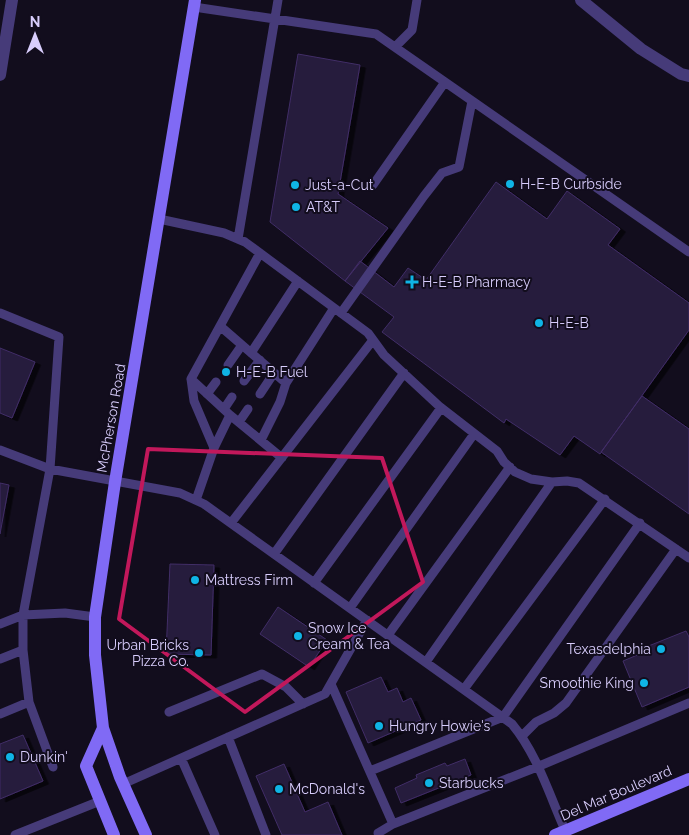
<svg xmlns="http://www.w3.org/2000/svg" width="689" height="835" font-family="Raleway,sans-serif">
<defs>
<filter id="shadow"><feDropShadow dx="5.5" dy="3" stdDeviation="0" flood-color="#0009"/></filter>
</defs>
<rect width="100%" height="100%" fill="#120d1d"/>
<path fill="#261a3d" stroke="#412e67" filter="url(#shadow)" d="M298 54 360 65 338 194 388 228 345 281 270 222Z
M496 182 547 219 567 191 620 229 608 245 689 303V330L600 454 574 436 560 455 506 419 504 423 382 332 394 317 345 281 360 261 394 287 408 268 426 280Z
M0 348 35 362 12 418 0 413Z
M642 396 689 429V514L601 452Z
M0 483 9 485 0 534Z
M170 564 214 565 211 655 166 654Z
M278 607 327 640 309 667 260 634Z
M686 631 689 637V687L642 707 623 661 647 651 646 647Z
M381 677 388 692 397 688 403 702 411 698 421 720 368 743 346 692Z
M23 735 43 781 0 799V744Z
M465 759 471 775 401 803 395 788 417 778 416 775 445 763 447 766Z
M284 764 305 812 328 802 342 835H282L256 776Z"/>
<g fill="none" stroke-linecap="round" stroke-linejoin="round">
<path stroke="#463b79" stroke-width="9" d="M194 7 376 34 689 252
M395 47 412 30 417 0
M373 185 445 82
M159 219 224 233 245 242 368 333 384 355 439 406 497 451 504 462 515 472 531 479 552 482 567 481 579 483 689 558
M238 239 278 0
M0 313 59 337 50 469 23 615V650L29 702 53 767
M341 313 424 196 442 173 459 167 472 101
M220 326 286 383
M251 353 298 281
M228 365 242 345
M191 379 194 401 214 448
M244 381 260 360
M207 394 216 382
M260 394 274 373
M224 409 232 397
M230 415 191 379 260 253
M239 422 248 409
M261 440 280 402 286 383 334 308
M0 450 50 469 180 493 204 504 512 724C537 754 549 794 565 830
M196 500 214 448 230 415 282 458
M231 523 373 340
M274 554 404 373
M314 583 441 408
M350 608 474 434
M0 624 23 615 65 613 95 617
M388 635 510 467
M0 659 23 650
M426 662 552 482
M331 684 393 824 537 767 689 703
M464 689 605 499
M169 712 262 674 286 687 303 704
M0 714 29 702
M522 736 536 722 554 713 566 703 676 549
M228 737 266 835
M181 758 215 835
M370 771 503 717 640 523
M123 784 325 694 367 620
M15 835 100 801
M380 835 378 833 393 824"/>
<path stroke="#463b79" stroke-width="12" d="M581 0 641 49 681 74 689 76
M0 75 12 0"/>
<path stroke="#806af5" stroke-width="12" d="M103 728 86 766 114 835
M146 835 120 777 103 728 95 655V617L115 482 195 0
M555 835 689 779"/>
</g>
<path fill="none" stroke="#c2185b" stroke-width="4" stroke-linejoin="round" d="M148 449 382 458 423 582 245 712 119 619Z"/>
<g fill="#0fb4e5" stroke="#120d1d" stroke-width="2">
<circle cx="510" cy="184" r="5"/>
<circle cx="295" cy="185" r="5"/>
<circle cx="296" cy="207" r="5"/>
<path d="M409.5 274.5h5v5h5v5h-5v5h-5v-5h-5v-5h5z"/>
<circle cx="539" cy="323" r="5"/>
<circle cx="226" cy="372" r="5"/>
<circle cx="195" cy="580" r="5"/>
<circle cx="298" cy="636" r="5"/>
<circle cx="661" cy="649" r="5"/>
<circle cx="199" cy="653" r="5"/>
<circle cx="644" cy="683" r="5"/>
<circle cx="379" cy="726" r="5"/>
<circle cx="10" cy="757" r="5"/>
<circle cx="429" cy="783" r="5"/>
<circle cx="279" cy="789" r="5"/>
</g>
<g text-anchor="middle" stroke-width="4" stroke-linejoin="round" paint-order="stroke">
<g font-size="14" fill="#d8cdfc" stroke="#120d1d" text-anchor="start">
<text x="520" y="189">H-E-B Curbside</text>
<text x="305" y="190">Just-a-Cut</text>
<text x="306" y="212">AT&amp;T</text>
<text x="422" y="287">H-E-B Pharmacy</text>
<text x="549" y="328">H-E-B</text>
<text x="236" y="377">H-E-B Fuel</text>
<text x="205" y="585">Mattress Firm</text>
<text x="308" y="633">Snow Ice<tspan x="308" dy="16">Cream &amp; Tea</tspan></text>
<text x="189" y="650" text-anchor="end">Urban Bricks<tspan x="189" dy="16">Pizza Co.</tspan></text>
<text x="651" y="654" text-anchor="end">Texasdelphia</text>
<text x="634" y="688" text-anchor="end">Smoothie King</text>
<text x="389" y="731">Hungry Howie's</text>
<text x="20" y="762">Dunkin'</text>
<text x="439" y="788">Starbucks</text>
<text x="289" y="794">McDonald's</text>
</g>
<g font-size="14" fill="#d8cdfc" stroke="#120d1d">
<text transform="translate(111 418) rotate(-80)" y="5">McPherson Road</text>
<text transform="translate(616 793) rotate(-23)" y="5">Del Mar Boulevard</text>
</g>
</g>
<g transform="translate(35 35)" stroke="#120d1d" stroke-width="4" paint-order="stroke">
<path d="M0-4L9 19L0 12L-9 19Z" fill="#d8cdfc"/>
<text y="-8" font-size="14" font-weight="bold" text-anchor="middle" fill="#d8cdfc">N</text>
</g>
</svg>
